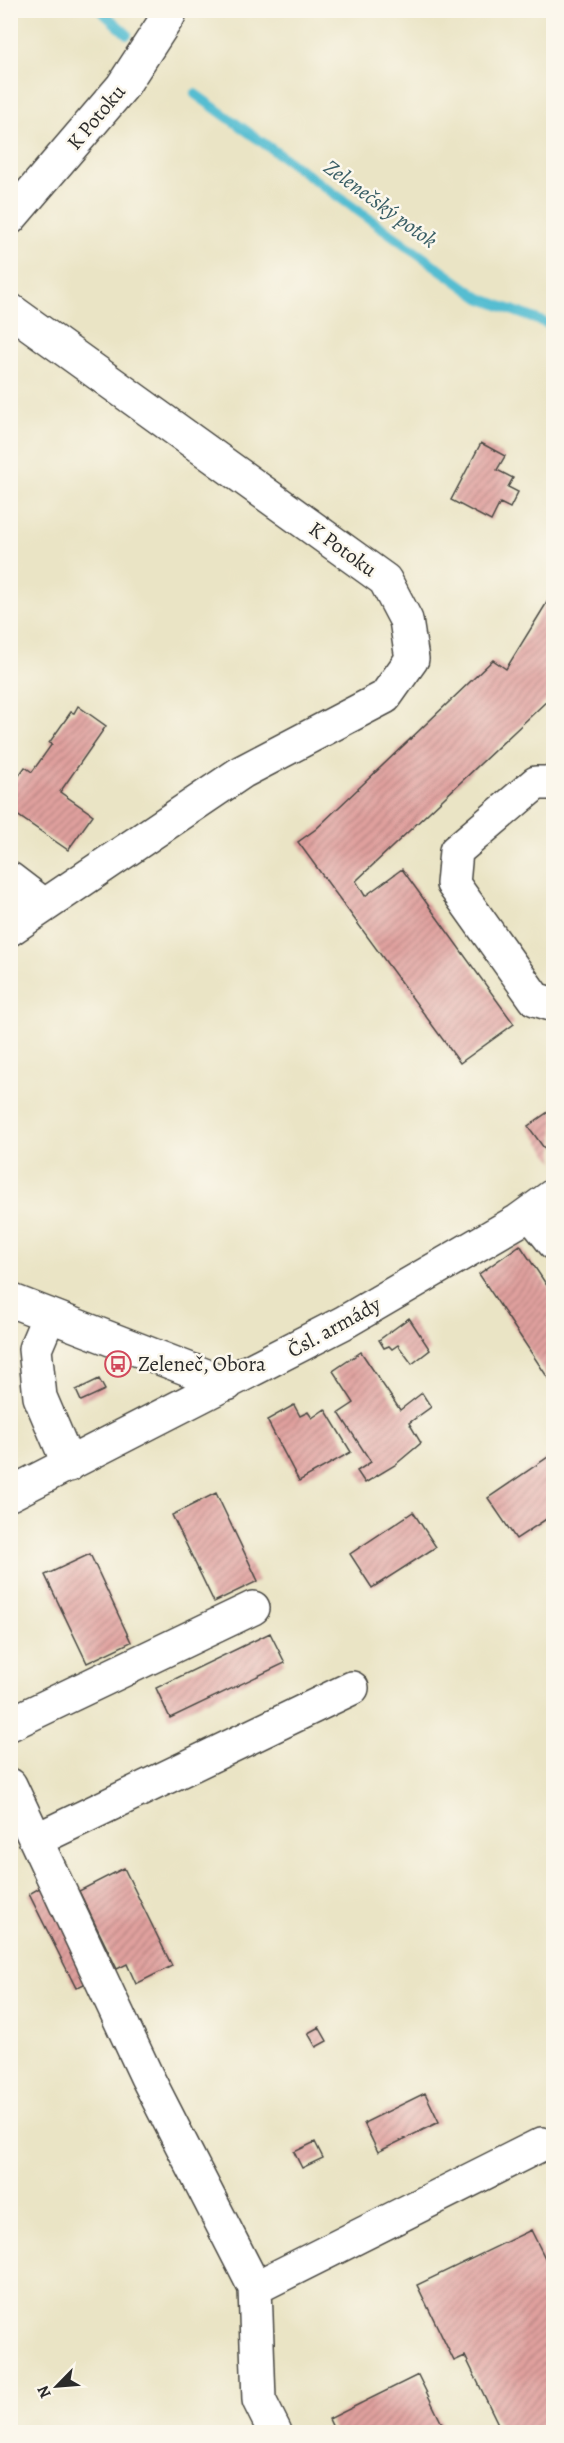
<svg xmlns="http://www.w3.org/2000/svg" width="564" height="2443" font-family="Alegreya,serif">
<defs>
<pattern id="building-hatch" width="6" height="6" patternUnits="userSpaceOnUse" patternTransform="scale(1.5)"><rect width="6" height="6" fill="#e0a09e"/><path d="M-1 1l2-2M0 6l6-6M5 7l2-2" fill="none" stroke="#b68381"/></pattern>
</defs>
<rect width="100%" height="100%" fill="#fbf7ec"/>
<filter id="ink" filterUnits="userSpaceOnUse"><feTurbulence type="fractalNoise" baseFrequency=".0167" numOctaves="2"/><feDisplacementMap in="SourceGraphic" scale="12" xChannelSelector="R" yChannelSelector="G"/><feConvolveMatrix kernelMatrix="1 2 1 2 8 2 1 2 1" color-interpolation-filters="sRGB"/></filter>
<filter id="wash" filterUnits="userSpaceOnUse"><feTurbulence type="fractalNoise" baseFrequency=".008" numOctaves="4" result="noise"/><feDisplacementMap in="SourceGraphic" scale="24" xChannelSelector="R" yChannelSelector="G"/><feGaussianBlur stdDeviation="1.35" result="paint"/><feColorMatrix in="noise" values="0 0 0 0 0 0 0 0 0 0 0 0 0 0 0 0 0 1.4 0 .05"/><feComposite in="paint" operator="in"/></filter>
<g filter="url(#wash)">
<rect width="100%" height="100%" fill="#eae4c5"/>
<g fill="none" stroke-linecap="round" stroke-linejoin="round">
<path stroke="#54bdd1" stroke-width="10" d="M100 10 127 34
M195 94 480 298 554 326"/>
</g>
<g id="blocks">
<path fill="url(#building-hatch)" d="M481 443 505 456 497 470 513 478 508 487 518 492 510 508 500 503 491 521 451 500Z
M554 591V692L550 698 356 881 365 896 402 869 514 1024 460 1063 298 842 316 829 493 660 506 669Z
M78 706 106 726 60 792 93 815 68 850 10 810V788L25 767 32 772 52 744 49 743 71 712 74 713Z
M554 1108V1162L528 1126Z
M520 1245 554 1296V1387L479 1274Z
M409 1318 430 1350 412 1364 398 1345 392 1349 389 1346 384 1348 379 1340Z
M361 1352 400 1410 422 1393 431 1407 409 1423 421 1443 395 1465 365 1483 357 1471 371 1462 339 1413 354 1403 333 1371Z
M99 1379 105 1390 81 1401 76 1390Z
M294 1405 300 1416 308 1412 312 1418 325 1409 351 1452 299 1481 267 1420Z
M554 1453V1514L516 1539 488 1498Z
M216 1493 258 1581 214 1602 172 1515Z
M413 1512 436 1547 372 1588 350 1554Z
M90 1554 131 1642 87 1663 45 1575Z
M270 1633 285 1663 170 1718 156 1688Z
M124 1868 172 1966 136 1984 127 1964 117 1969 79 1891Z
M66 1873 112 1970 76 1988 29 1894Z
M319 2027 327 2041 316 2047 308 2033Z
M425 2093 439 2122 378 2152 364 2123Z
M315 2142 323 2158 302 2168 294 2152Z
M531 2230 554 2276V2432H502L465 2356 454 2361 417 2285Z
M418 2375 446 2432H335L329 2419Z"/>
</g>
</g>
<g filter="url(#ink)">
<use href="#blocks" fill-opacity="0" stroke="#484742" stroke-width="1.5"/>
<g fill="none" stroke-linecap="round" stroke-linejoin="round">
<g stroke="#484742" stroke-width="36">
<path id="minor" d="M10 218 122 87 169 15 164 10
M10 310 385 580 406 620 412 659 385 697 242 772 10 929
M554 783H536L456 851 453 884 535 999 554 1005
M10 879 44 905
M530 1213 554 1243
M10 1300 227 1384
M49 1316 35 1349 40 1397 69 1465
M10 1494 343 1323 518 1221 554 1195
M10 1724 253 1608
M10 1785 147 2077 255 2288 259 2400 275 2432
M36 1840 352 1688
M255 2288 542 2144"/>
</g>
<use href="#minor" stroke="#fff" stroke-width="33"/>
</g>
</g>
<defs>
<g id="bus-ring" transform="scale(1.35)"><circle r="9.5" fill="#fbf7ec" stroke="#d1495b" stroke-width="1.5"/><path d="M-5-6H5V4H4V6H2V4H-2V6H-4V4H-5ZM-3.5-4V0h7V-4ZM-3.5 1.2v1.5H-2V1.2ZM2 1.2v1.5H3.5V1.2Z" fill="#d1495b"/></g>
</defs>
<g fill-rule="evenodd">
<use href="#bus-ring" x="118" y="1364"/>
</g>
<g text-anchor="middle" stroke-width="5" stroke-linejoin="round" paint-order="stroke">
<g font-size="21" fill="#2b2b2b" stroke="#fbf7ec">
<text transform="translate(96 117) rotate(-50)" y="7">K Potoku</text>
<text transform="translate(343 549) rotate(36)" y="7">K Potoku</text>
<text transform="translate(334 1327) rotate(-29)" y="7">Čsl. armády</text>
</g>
<g font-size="21" fill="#2b2b2b" stroke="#fbf7ec" text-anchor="start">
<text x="138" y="1371">Zeleneč, Obora</text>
</g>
<g font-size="22" font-style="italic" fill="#395e65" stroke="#fbf7ec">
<text transform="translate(381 203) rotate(36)" y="8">Zelenečský potok</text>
</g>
</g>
<rect width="564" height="2443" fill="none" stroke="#fbf7ec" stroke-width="36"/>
<g transform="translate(57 2386) rotate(245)" stroke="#fbf7ec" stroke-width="4.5" paint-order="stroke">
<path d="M0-4.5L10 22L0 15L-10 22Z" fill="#2b2b2b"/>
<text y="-9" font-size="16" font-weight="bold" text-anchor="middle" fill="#2b2b2b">N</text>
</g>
</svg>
